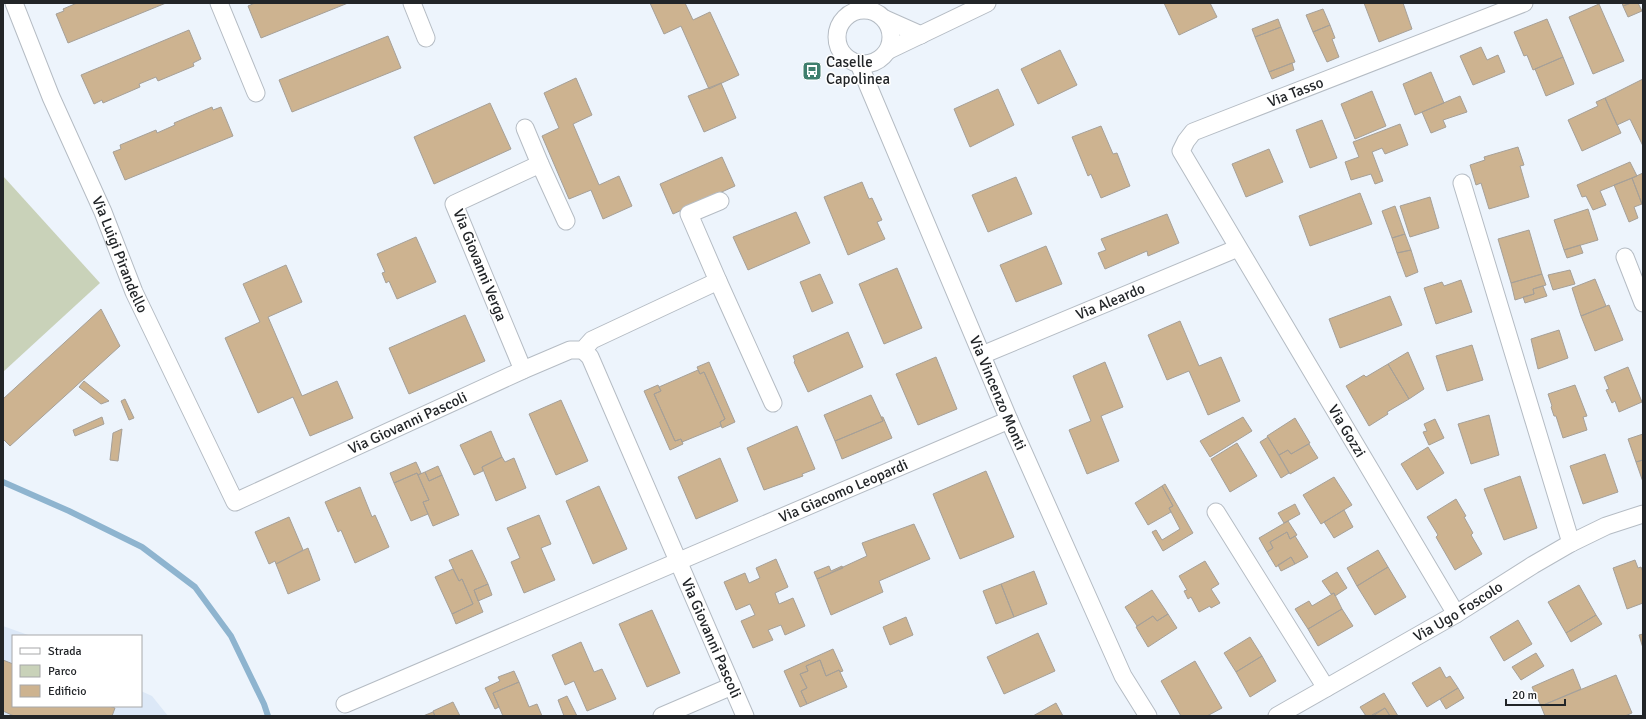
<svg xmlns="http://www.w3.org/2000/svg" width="1646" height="719" font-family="Signika,sans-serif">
<rect width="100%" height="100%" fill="#edf4fc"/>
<path fill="#dce8f7" d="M3 626 31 636H13V706H141V691L152 696 168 716H3Z"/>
<path fill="#c9d2b9" d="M3 176 100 283 3 372Z"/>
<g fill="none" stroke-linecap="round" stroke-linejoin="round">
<path stroke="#8eb4cf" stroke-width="6" d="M3 482 69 511 142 547 195 587 231 636 264 704 268 716"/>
</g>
<path fill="#cdb390" stroke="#a6a098" d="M77 3H166L68 43 56 14 64 11 63 9Z
M255 3H348L261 38 248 6Z
M650 3H685L693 20 710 12 739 75 709 89 681 26 664 34Z
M1164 3H1210L1217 17 1179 35Z
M1364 3H1403L1412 29 1379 42Z
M1622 3H1631L1623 6Z
M1631 3H1638L1642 11 1628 17 1623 6Z
M1599 4 1624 61 1593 74 1569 17Z
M1323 9 1330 25 1313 32 1306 15Z
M1278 19 1281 27 1255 37 1252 29Z
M1547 19 1563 57 1533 70 1527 55 1524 56 1514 32Z
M1330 25 1335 38 1332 39 1339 57 1327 62 1313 32Z
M1281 27 1295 62 1269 72 1255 37Z
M189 30 201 59 193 63 194 66 158 81 156 77 139 84 140 87 103 103 102 100 94 104 81 75Z
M388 36 401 68 292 112 279 80Z
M1481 47 1487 60 1498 55 1505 72 1473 85 1460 56Z
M1060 50 1077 85 1038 104 1021 69Z
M1563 57 1574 84 1546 96 1535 69Z
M1292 63 1294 70 1272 79 1269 72Z
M1431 72 1444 103 1415 115 1403 84Z
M576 78 592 115 573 124 599 185 619 176 632 206 603 219 591 190 569 199 542 136 559 128 544 93Z
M1643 79V146L1630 119 1617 125 1605 98Z
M721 83 736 118 704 132 688 96Z
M998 89 1014 125 970 147 954 109Z
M1372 91 1386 126 1355 139 1341 104Z
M1460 96 1467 112 1443 120 1446 127 1431 133 1422 112Z
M1605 98 1621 133 1582 151 1568 120 1598 106 1596 102Z
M490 103 511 149 434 184 414 137Z
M212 107 213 110 221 107 233 136 125 180 113 152 121 149 120 145 156 130 157 133 175 125 174 123Z
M1322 120 1337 158 1310 168 1296 130Z
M1400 124 1408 145 1385 154 1382 148 1372 152 1383 181 1375 184 1371 174 1351 180 1345 162 1359 157 1353 142Z
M1101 126 1113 154 1117 153 1130 186 1101 198 1091 174 1088 176 1072 137Z
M1518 147 1524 165 1520 166 1529 197 1489 209 1481 183 1476 185 1470 165 1485 160 1484 157Z
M1269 149 1283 182 1246 197 1232 164Z
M722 157 735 186 673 214 660 184Z
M1630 162 1637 176 1600 191 1606 205 1593 210 1586 196 1582 197 1577 185Z
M1643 173V203L1642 204 1632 178Z
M1016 177 1032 214 988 232 972 195Z
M1632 178 1642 204 1634 207 1638 218 1629 222 1614 185Z
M862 182 869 199 872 198 882 220 877 222 885 239 848 255 824 197Z
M1360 193 1372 224 1310 246 1299 216Z
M1430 197 1439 228 1410 237 1400 206Z
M1395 206 1405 234 1392 238 1382 211Z
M1588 209 1598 240 1564 250 1554 220Z
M796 212 810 243 748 270 733 237Z
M1167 214 1179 243 1148 256 1147 251 1105 269 1098 253 1106 250 1101 239Z
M1529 230 1542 274 1511 283 1498 239Z
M1405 234 1411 250 1397 253 1392 238Z
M416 237 436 282 397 299 389 281 386 283 382 273 385 272 377 254Z
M1580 245 1583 253 1567 258 1564 250Z
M1046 246 1062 284 1016 302 1000 265Z
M1411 250 1418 272 1406 277 1397 253Z
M286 265 302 302 268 317 302 396 337 381 353 418 310 436 293 397 258 413 225 338 260 322 243 284Z
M897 268 922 328 884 344 859 284Z
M1570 270 1575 284 1553 290 1548 275Z
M820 274 833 303 812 312 800 282Z
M1542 274 1546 285 1533 289 1534 294 1515 300 1511 283Z
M1595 279 1606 306 1581 316 1572 288Z
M1461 280 1472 312 1436 324 1424 288 1442 282 1444 286Z
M1543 286 1547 296 1525 303 1523 297 1534 294 1533 289Z
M1390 296 1402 325 1340 348 1329 319Z
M1609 305 1623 340 1595 351 1581 316Z
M101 309 120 346 10 446 3 439V399Z
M465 315 485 361 409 394 389 348Z
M1180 321 1199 366 1221 357 1240 401 1208 415 1189 371 1167 380 1148 335Z
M1559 330 1568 358 1538 369 1531 339Z
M848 332 863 367 808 392 794 362 795 361 793 356Z
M1472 345 1483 380 1447 391 1436 356Z
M1408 352 1424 389 1409 399 1388 364Z
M936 357 957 409 918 425 896 374Z
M709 362 735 422 722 428 720 422 725 419 704 372 700 374 697 367Z
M1105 362 1123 407 1101 416 1119 461 1087 474 1069 430 1091 421 1073 376Z
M1388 364 1409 399 1387 412 1388 414 1369 426 1346 386 1364 375 1366 377Z
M1628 367 1642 402 1619 412 1615 401 1612 403 1606 390 1609 389 1604 377Z
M698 370 700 374 704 372 725 419 720 422 721 426 682 442 681 439 675 441 654 394 661 391 659 387Z
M84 381 109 401 101 404 79 387Z
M658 385 661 391 654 394 675 441 681 439 683 444 670 450 644 391Z
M1575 385 1587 416 1583 417 1587 430 1563 438 1556 416H1554L1551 407 1552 406 1548 394Z
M871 395 883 421 835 441 824 415Z
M125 399 134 418 129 420 121 401Z
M561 400 588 461 556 475 529 414Z
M1489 415 1499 455 1471 464 1458 424Z
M102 417 104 424 75 436 73 430Z
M881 417H883L892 438 842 459 835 441 883 421Z
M1243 417 1252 431 1210 457 1200 441Z
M1295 418 1310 443 1291 454 1288 450 1279 455 1267 436Z
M1435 419 1444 438 1429 445 1423 432 1427 431 1424 424Z
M797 426 815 469 802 474 803 476 764 490 747 448Z
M122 429 118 461 110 460 113 433Z
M491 431 502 457 482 467 483 471 474 475 460 445Z
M1643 434V460L1636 462 1628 439Z
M1268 437 1289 473 1281 478 1260 442Z
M1237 443 1257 476 1230 492 1211 459Z
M1309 444 1318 458 1290 474 1279 455 1288 450 1291 454Z
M1428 447 1444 473 1417 490 1401 464Z
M1605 454 1618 492 1583 504 1570 466Z
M502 457 505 462 514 458 526 488 496 501 482 467Z
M720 458 738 501 696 519 678 477Z
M1643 460V482L1636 462Z
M416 462 421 473 418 475 417 473 394 483 390 473Z
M438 466 442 475 429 481 425 472Z
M986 471 1014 537 960 559 933 494Z
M425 472 429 481 442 475 459 515 433 526 423 502 429 500 418 475Z
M417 473 429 500 423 502 428 514 411 521 394 483Z
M1520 476 1537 528 1504 540 1484 489Z
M1334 477 1352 505 1321 524 1303 495Z
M1165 484 1193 533 1163 551 1152 532 1156 530 1162 540 1180 529 1169 508 1173 506 1162 486Z
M599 486 627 549 593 564 566 501Z
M1162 486 1173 506 1169 508 1171 512 1148 525 1135 503Z
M360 487 372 517 375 515 389 547 355 563 341 530 338 532 325 502Z
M1456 499 1466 516 1464 517 1473 533 1471 535 1482 554 1455 570 1436 537 1438 535 1427 517Z
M1295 504 1300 514 1284 523 1278 513Z
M1344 510 1353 527 1334 538 1324 522Z
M539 515 551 544 541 548 555 580 524 593 511 562 520 558 507 528Z
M289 517 303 550 276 564 275 561 269 564 255 532Z
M1288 521 1297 535 1290 539 1287 532 1270 542 1273 548 1267 552 1259 538Z
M914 524 930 559 879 581 883 592 831 615 817 579 867 556 862 543Z
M1287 532 1290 539 1295 536 1308 557 1295 564 1291 557 1276 567 1267 552 1273 548 1270 542Z
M308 548 320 580 288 594 276 564Z
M472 550 488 584 474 590 483 612 456 624 452 614 473 604 462 579 459 581 449 560Z
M1378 550 1388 567 1357 586 1347 568Z
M1291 557 1295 564 1281 571 1278 565Z
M776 559 788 587 775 593 779 604 793 598 805 626 785 635 781 625 768 630 773 640 753 648 741 621 755 615 750 604 736 610 724 582 745 573 749 583 760 578 756 568Z
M1635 560 1638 568 1641 567 1643 572V603L1627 609 1613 568Z
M1205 561 1219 584 1211 589 1220 603 1211 608 1210 606 1199 612 1191 597 1188 599 1184 591 1187 590 1179 576Z
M829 566 831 571 842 566 843 568 817 579 814 572Z
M1388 567 1406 597 1375 615 1357 586Z
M453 569 459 581 462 579 473 604 452 614 435 577Z
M1034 571 1047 604 1014 617 1001 584Z
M1337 572 1347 588 1335 596 1334 593 1331 594 1322 581Z
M488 584 492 595 478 601 474 590Z
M1001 584 1014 617 996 624 983 591Z
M1579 585 1596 615 1566 633 1548 602Z
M1152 590 1168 614 1157 621 1153 616 1137 626 1125 607Z
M1334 593 1342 609 1308 629 1295 609 1309 601 1312 606Z
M1342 609 1353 626 1318 646 1308 629Z
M652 610 680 673 647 687 619 624Z
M1168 614 1177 628 1148 647 1136 627 1153 616 1157 621Z
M1596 615 1602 624 1571 642 1566 633Z
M906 617 913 635 890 645 883 627Z
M1518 620 1532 644 1504 661 1490 637Z
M1038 633 1055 671 1004 694 987 657Z
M1643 634V648L1639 635Z
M1250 637 1262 656 1236 672 1224 653Z
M581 642 594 672 602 669 616 699 587 711 574 681 565 685 552 655Z
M833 649 843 671 840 672 839 670 826 676 820 660 806 666 808 671 800 674 807 688 801 691 807 704 800 707 784 671Z
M1536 653 1544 666 1521 680 1512 667Z
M1262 656 1276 681 1250 697 1236 672Z
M3 660 13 664V706H109L115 708 112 716H14L3 711Z
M820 660 826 676 839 670 847 687 807 704 801 691 807 688 800 674 808 671 806 666Z
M1195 661 1222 708 1207 716H1181L1161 681Z
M1440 667 1446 678 1450 676 1458 688 1427 707 1412 683Z
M1573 669 1581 689 1541 706 1532 687Z
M514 671 519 682 493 693 499 707 495 709 485 688 500 681 498 677Z
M1616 675 1632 713 1625 716H1545L1541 706Z
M519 682 529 707 537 704 542 716H503L493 693Z
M1458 688 1464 698 1446 709 1440 699Z
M1384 693 1398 716H1390L1385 708 1373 716H1366L1360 707Z
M567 696 577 716H564L558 700Z
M453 702 460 716H435L433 711Z
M1056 703 1063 716H1033Z
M1385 708 1390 716H1373L1372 715Z
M433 712 435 716H423Z"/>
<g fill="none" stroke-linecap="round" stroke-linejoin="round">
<g stroke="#b5bcc4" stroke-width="19">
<g id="minor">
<path id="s1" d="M14 3 51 97 103 212 134 292 235 502 523 370 570 350H583L592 340 718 281 689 214 720 201"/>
<path d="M219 3 256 93"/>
<path d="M412 3 426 38"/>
<circle cx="864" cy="37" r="27"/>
<path d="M885 19 921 35"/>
<path d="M889 50 987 3"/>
<path id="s2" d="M859 64 1009 420 1123 676 1148 716"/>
<path d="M525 128 540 164"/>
<path d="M1462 183 1571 543"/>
<path d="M1625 257 1643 303"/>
<path d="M718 281 773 403"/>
<path id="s3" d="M583 350 590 357 745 716"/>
<path id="s4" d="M982 355 1238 248"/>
<path d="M523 370 454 204 540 164 566 221"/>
<path d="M1216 512 1326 688"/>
<path id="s5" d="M1456 614 1181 151 1186 141 1193 132 1524 3"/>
<path id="s6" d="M345 704 1009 420"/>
<path d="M662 716 732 686"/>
<path id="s7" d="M1277 716 1456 614 1533 565 1571 543 1606 526 1643 514"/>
</g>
</g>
<use href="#minor" stroke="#fff" stroke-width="17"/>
</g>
<defs>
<g id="bus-square" transform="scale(1)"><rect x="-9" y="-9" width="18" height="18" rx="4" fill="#3e7e6d" stroke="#fff"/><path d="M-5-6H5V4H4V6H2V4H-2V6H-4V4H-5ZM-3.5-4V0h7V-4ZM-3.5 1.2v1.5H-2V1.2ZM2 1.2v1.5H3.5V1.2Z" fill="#fff"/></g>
</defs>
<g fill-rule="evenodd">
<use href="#bus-square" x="812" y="71"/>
</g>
<g text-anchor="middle" stroke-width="3" stroke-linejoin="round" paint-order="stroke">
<g font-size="15" fill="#222528" stroke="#fff" text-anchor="start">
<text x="826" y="67">Caselle<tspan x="826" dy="17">Capolinea</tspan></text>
</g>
<g font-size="15" fill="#222528" stroke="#fff">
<text dy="5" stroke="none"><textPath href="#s5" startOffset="671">Via Tasso</textPath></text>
<text dy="5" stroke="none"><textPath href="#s1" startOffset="273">Via Luigi Pirandello</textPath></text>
<text transform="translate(480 265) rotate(68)" y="5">Via Giovanni Verga</text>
<text dy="5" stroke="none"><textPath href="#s4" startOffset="139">Via Aleardo</textPath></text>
<text dy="5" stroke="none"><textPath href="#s2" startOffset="357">Via Vincenzo Monti</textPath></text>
<text dy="5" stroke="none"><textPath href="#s1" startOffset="736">Via Giovanni Pascoli</textPath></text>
<text transform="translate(1347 431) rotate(59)" y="5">Via Gozzi</text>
<text dy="5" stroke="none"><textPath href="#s6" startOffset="542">Via Giacomo Leopardi</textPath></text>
<text dy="5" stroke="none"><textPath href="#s7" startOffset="209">Via Ugo Foscolo</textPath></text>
<text dy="5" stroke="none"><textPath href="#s3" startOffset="316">Via Giovanni Pascoli</textPath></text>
</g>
</g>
<rect width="1646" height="719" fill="none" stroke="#222528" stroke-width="8"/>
<rect x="12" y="635" width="130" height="72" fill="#ffffff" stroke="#a7a8a9"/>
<rect x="20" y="648" width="20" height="6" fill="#ffffff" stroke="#a7a8a9"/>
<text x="48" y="655" font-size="12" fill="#222528">Strada</text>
<rect x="20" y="665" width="20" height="12" fill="#c9d2b9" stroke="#a7a8a9"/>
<text x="48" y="675" font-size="12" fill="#222528">Parco</text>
<rect x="20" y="685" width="20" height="12" fill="#cdb390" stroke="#a7a8a9"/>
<text x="48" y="695" font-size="12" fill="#222528">Edificio</text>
<path d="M1506 699v6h59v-6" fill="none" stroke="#222528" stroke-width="2"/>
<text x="1512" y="699" font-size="12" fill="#222528" stroke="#ffffff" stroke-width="3" paint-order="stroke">20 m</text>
</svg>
